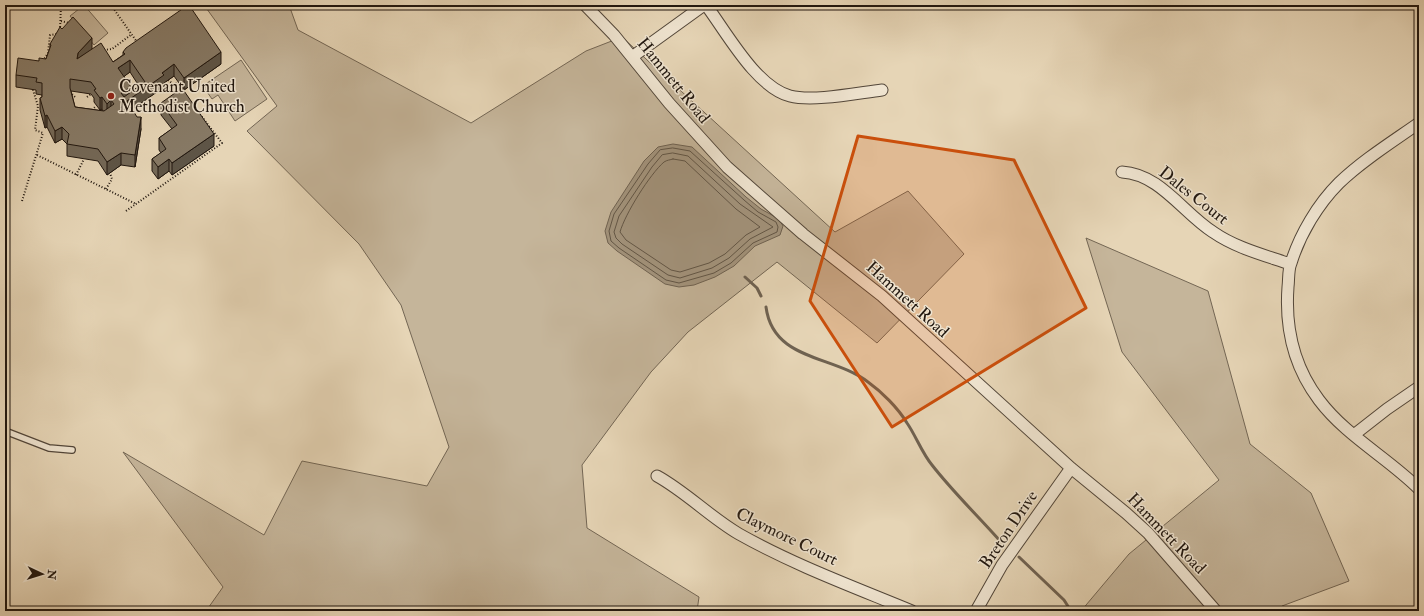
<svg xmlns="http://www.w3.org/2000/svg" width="1424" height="616" font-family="'IM FELL Double Pica',serif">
<rect width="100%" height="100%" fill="#e6d5b6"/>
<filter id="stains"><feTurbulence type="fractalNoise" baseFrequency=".005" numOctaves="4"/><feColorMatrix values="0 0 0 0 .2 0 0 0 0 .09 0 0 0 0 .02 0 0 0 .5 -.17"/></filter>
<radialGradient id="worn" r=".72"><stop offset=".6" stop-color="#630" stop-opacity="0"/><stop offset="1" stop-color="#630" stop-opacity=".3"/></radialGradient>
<path fill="#c5b59a" stroke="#736654" d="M84 5 108 33 94 45 70 16Z
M204 5H289L298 30 471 123 586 51 622 37 835 232 908 191 964 254 877 343 777 262 688 332 651 372 582 465 587 528 699 597 697 611H206L223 587 123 452 264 535 302 461 427 486 449 447 401 305 359 244 247 131 277 106Z
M241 60 267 99 235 121 218 95 212 99 205 89 207 83Z
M1086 238 1208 291 1250 444 1311 493 1349 581 1282 606 1283 611H1081L1129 554 1219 480 1122 352Z"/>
<path fill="#a3947d" stroke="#6f6251" d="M673 144 692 147 746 197 761 209 779 219 783 226 780 235 755 246 734 266 715 277 694 285 679 287 665 284 617 251 608 243 605 231 611 212 644 161 658 147Z"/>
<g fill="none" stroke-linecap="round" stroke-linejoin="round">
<path stroke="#625646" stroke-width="1" d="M673 148 690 151 744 200 758 212 776 222 778 227 777 232 753 243 731 263 714 273 679 283 666 280 619 248 611 241 609 231 614 214 648 164 660 150Z
M673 153 688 156 740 204 773 227 750 239 729 258 712 268 680 278 668 275 622 244 616 238 614 232 619 216 652 167 662 155Z
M673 159 685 161 736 209 760 227 746 235 725 254 709 263 680 272 671 270 626 240 620 232C625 214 650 174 664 162 667 160 670 160 673 159Z"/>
<path stroke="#6f6251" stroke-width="3" d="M745 277 757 288 761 296
M766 307C773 361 833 355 868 382 882 392 898 408 907 423 916 436 922 453 932 465 953 492 978 516 1001 542
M1019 557 1064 600 1071 611"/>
<g stroke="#524639" stroke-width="8">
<path id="lane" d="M5 431 49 448 72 450"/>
</g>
<g stroke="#524639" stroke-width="13">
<path id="street" d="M585 5 614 35 669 103 727 167 803 234 882 296 1071 468 1126 513 1148 533 1216 611
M706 5C727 33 756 87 790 96 813 102 857 93 882 90
M632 57 704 5
M1419 123C1392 142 1363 160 1339 183 1318 204 1300 234 1291 263 1288 270 1289 279 1288 287 1285 328 1294 367 1319 400 1346 436 1388 458 1419 489
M1122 172C1160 174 1183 213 1213 232 1236 248 1264 255 1290 264
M1355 434 1387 409 1419 387
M657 476C686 492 710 517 739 534 794 565 854 587 912 611
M976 611 1002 565 1071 468"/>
</g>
<path stroke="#21170f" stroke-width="2" stroke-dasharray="1 2" stroke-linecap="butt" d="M111 5 137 42
M61 21 69 23
M60 30 61 5
M104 50 112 49 132 34
M43 61 48 53 50 35 57 34
M168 80 173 84 177 83 182 90
M70 92 75 97
M87 97 91 94
M92 110 96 106
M37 155 136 204
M76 175 84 159
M106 189 112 179 110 173
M22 201 43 133 35 130 38 106 33 90
M126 211 222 143 199 113"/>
<use href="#lane" stroke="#efe4d0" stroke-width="5.5"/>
<use href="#street" stroke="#efe4d0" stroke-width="11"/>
</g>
<path fill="#746958" stroke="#21170f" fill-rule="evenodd" d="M50 44 92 49 113 62 123 55V52L221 64 184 90 174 76 164 83V87L132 109 141 129 135 167 121 165 107 175 98 161 67 156V144L62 139 55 143 47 127 45 128 40 110V98H42V95L36 94V90L16 87V75L39 61 46 59 50 48ZM130 72 139 86 131 92 124 76ZM71 91 91 94 94 98V102L100 110 102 109 103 111 75 107Z
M161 103 214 146 172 175 169 171 158 179 152 171V159L161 153 159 150V138L172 129 161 115Z"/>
<path fill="#5e5547" stroke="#21170f" d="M92 38V50L77 59 78 53Z
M221 52V64L184 90V78Z
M130 60V72L118 81V68Z
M174 64V76L164 83V87L127 113 121 93 131 87V98L162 73Z
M102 97V109L100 110V98Z
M111 100V112L107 116V104Z
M47 115V127L45 128V116Z
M141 117V129L135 167V155Z
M62 127V139L55 143V131Z
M214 134V146L172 175V163Z
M121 153V165L107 175V162Z
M169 159V171L158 179V167Z"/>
<path fill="#877a66" stroke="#21170f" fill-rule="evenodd" d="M188 5H189L221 52 184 78 174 64 162 73 164 75 127 101 137 117H141L135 155 121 153 107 162 98 149 67 144 69 134 62 127 55 131 47 115 45 116 40 98 42 97V83L36 82 37 78 16 75 18 58 39 61V58L46 59 51 45 50 44 60 27 62 29 73 17 92 38 78 53 77 59 101 43 113 62 125 54 123 52 126 48ZM130 60 145 82 124 97 121 93 131 87 118 68ZM70 79 91 82 96 89 94 90 100 98 102 97 107 104 111 100 114 104 104 111 75 107 70 88Z
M182 88 214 134 172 163 169 159 158 167 152 159 166 149 159 138 177 125 161 103Z"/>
<path fill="#ca4f0c" fill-opacity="0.2" stroke="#ca4f0c" stroke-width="3" stroke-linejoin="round" d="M858 136 1014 160 1086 308 892 427 810 301Z"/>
<circle fill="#8f2418" stroke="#efe4d0" stroke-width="1.5" cx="111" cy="96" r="4"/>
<g text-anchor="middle" stroke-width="3" stroke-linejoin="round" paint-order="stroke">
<g font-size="17" fill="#21170f" stroke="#efe4d0">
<text transform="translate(674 80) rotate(51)" y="6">Hammett Road</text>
<text transform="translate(1194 195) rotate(38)" y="6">Dales Court</text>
<text transform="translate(908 299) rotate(42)" y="6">Hammett Road</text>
<text transform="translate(1008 529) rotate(-56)" y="6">Breton Drive</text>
<text transform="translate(1167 533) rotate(46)" y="6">Hammett Road</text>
<text transform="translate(787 536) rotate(26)" y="6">Claymore Court</text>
</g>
<g font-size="17" fill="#21170f" stroke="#efe4d0" text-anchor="start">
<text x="119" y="92">Covenant United<tspan x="119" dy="20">Methodist Church</tspan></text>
</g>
</g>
<rect width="1424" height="616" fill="none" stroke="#e6d5b6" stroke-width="20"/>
<rect x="6" y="6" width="1412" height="604" fill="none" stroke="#21170f" stroke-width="2"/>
<rect x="10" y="10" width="1404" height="596" fill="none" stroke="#21170f"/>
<g transform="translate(42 574) rotate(94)" stroke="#efe4d0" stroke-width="3" paint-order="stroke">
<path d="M0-3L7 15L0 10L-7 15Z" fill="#21170f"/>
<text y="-6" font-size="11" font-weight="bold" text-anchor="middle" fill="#21170f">N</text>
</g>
<rect width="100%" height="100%" filter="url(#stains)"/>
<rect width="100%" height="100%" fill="url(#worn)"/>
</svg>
